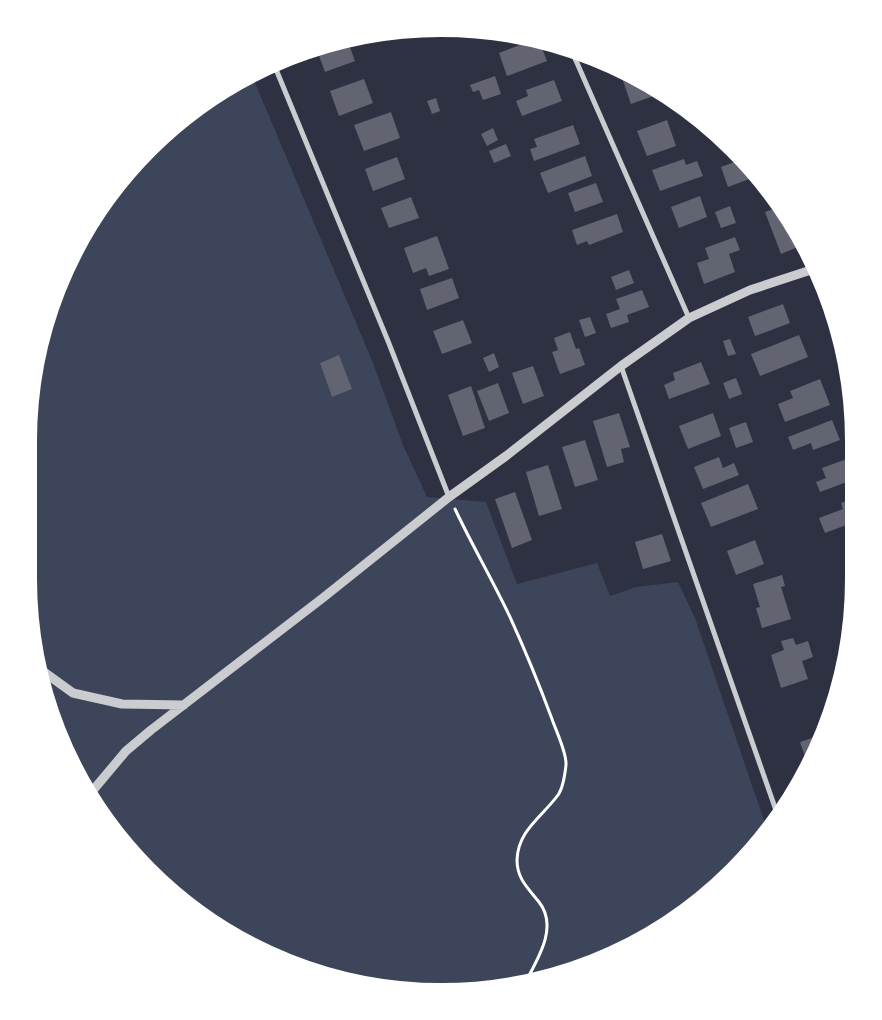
<svg xmlns="http://www.w3.org/2000/svg" width="882" height="1020" font-family="'Noto Serif',serif">
<rect width="100%" height="100%" fill="#2d3142"/>
<path fill="#3c4559" d="M251 73 373 363 403 445 427 497 486 502 517 584 597 563 610 596 636 587 678 582 695 618 768 832 715 892 649 939 574 973 468 994 360 987 282 963 188 909 128 853 68 763 39 686 25 579 29 386 68 257 111 188 167 128 233 81Z"/>
<path fill="#626471" d="M538 38 547 61 507 76 499 53Z
M347 39 355 61 325 72 317 50Z
M631 71 657 88 659 94 631 104 621 75Z
M495 76 501 94 483 100 479 90 473 92 470 85Z
M364 79 373 103 339 116 330 91Z
M554 80 562 101 522 116 516 101 528 96 526 90Z
M436 98 440 111 432 114 427 101Z
M391 112 400 138 364 151 354 125Z
M667 120 676 146 647 156 637 131Z
M573 125 580 144 534 161 530 149 537 147 534 139Z
M493 128 498 140 487 146 481 134Z
M715 131 726 141 720 143Z
M506 144 511 156 494 163 489 151Z
M585 156 592 176 548 193 540 173Z
M397 157 405 179 373 191 365 169Z
M745 158 760 175 728 187 721 167Z
M684 159 686 165 697 161 703 176 660 191 652 170Z
M596 183 603 202 575 212 568 193Z
M700 196 707 217 679 228 671 207Z
M411 197 419 218 389 228 381 208Z
M730 206 736 223 721 228 715 212Z
M782 206 790 217 800 246 781 254 765 212Z
M617 214 623 232 589 245 587 241 577 245 572 230Z
M437 236 449 269 429 276 426 268 413 273 404 248Z
M735 237 740 250 729 254 735 272 704 284 697 263 709 259 705 248Z
M629 270 634 283 616 290 611 277Z
M452 278 459 298 427 310 420 289Z
M642 290 649 307 627 315 629 322 611 328 606 314 620 309 616 299Z
M783 304 790 323 755 336 748 317Z
M590 317 596 333 585 337 579 320Z
M463 320 472 343 442 354 433 331Z
M570 332 576 349 579 348 585 365 560 374 552 352 558 350 554 338Z
M799 335 808 357 760 376 751 354Z
M730 339 736 354 728 356 723 341Z
M494 353 499 367 489 372 483 358Z
M339 355 352 389 332 397 320 363Z
M701 362 710 384 669 399 664 385 675 380 673 373Z
M533 366 544 396 523 404 512 373Z
M736 378 742 394 729 399 723 383Z
M820 379 830 405 785 422 778 404 793 398 790 391Z
M498 383 509 413 489 421 477 391Z
M471 386 485 428 463 436 448 395Z
M619 413 630 447 621 449 624 462 607 467 593 421Z
M713 413 721 436 688 449 679 426Z
M832 420 840 440 813 450 811 443 793 450 788 437Z
M746 422 753 442 736 448 729 428Z
M585 440 598 480 575 487 562 447Z
M719 457 723 468 734 463 739 475 703 489 694 467Z
M847 459 855 479 820 492 816 482 826 478 822 468Z
M548 465 562 509 539 516 526 472Z
M748 484 758 509 711 527 701 503Z
M515 492 532 540 512 548 495 499Z
M857 497V521L825 533 819 518 843 509 841 503Z
M662 534 671 561 643 569 635 542Z
M755 540 764 564 736 575 727 551Z
M782 575 785 586 781 587 791 619 762 628 756 608 760 607 753 584Z
M793 638 796 645 808 641 813 657 802 661 808 679 781 688 771 655 784 650 781 641Z
M824 734 825 739 809 768 800 742Z"/>
<g fill="none" stroke-linecap="round" stroke-linejoin="round">
<path stroke="#fff" stroke-width="3" d="M455 509C472 545 493 581 510 617 525 650 539 684 552 719 556 731 567 753 566 765 565 774 563 788 558 795 542 817 518 830 517 860 517 879 528 888 539 902 559 927 537 960 525 983"/>
<path stroke="#caccd0" stroke-width="5" d="M570 47 689 318
M273 62 388 341 449 497
M621 366 779 819
M40 688 51 712 59 740"/>
<path stroke="#caccd0" stroke-width="9" d="M37 667 73 693 122 704 184 705
M89 795 126 751 151 730 324 597 449 497 506 456 621 366 689 318 750 290 817 268"/>
</g>
<path d="M0 0H882V1020H0ZM441 34H441A407 407 0 0 1 848 441V579A407 407 0 0 1 441 986H441A407 407 0 0 1 34 579V441A407 407 0 0 1 441 34Z" fill="#fff" fill-rule="evenodd"/>
<path fill="none" stroke="#fff" stroke-width="6" d="M441 34H441A407 407 0 0 1 848 441V579A407 407 0 0 1 441 986H441A407 407 0 0 1 34 579V441A407 407 0 0 1 441 34Z"/>
</svg>
